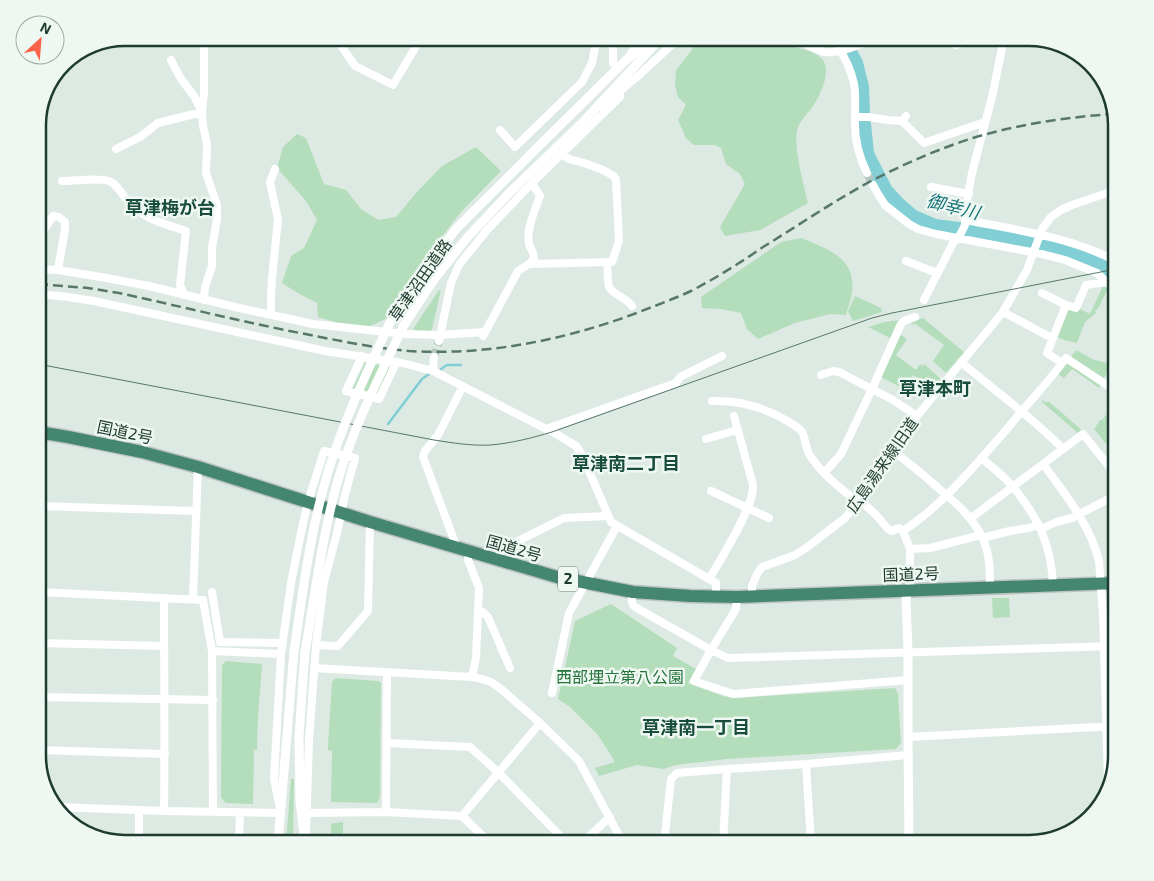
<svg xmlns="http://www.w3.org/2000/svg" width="1154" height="881" font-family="'Exo 2','Noto Sans JP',sans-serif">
<rect width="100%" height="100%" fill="#ddeae3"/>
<path fill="#b4ddbb" d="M701 38H778C790 50 811 47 822 59 833 71 819 98 811 109 806 115 801 120 798 127 792 144 804 185 808 203L760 230 725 236 720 227 745 184 740 174 726 164 721 148 715 145H694L686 138 678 120 686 105 678 97 675 85 676 70Z
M297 134 306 138 324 184 346 190 362 210 379 220 396 217 416 193 442 166 476 147 501 171 462 211 418 267 387 318 368 327 338 323 318 317 317 303 296 292 282 283 291 256 304 248 317 220 306 201 277 168 283 147Z
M802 238C828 250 856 257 852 292 851 300 848 307 846 315L830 314 795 323 758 339 747 329 741 313 721 309 702 308 701 297 781 242Z
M1103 286 1108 288 1099 307 1095 311 1096 313 1085 322 1077 343 1064 340 1055 336 1067 308H1078L1090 314Z
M439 290H441L432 329 430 331H416L413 329Z
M855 296 881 308 882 312 853 321 848 311Z
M923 318 964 352 946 373 933 361 944 345 914 323 913 325 910 322Z
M901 320 892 339 868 327 885 322Z
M899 334 907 339 896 355 916 370 920 364 922 366 924 364 941 379 933 389 913 375 904 389 879 376Z
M1076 350 1092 359 1106 363 1109 358 1116 354V358L1114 360 1113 365 1103 379 1070 358Z
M1067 361 1102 383 1099 388 1072 369 1064 378 1058 374 1047 388 1045 387Z
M365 363 391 367 378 393 353 388Z
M1116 392V456L1094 429 1100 420H1102L1111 409 1107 405Z
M1043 400 1046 403 1048 401 1083 431 1079 434 1042 402Z
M992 598H1009L1010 617 993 618Z
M611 604 677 648 673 656 696 669 688 683 723 696 735 698 895 688 898 694 901 743 896 749 727 759 676 765 663 769 637 765 599 776 595 768 615 762 598 735 570 707 558 699 575 621Z
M226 661 262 664 258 716 257 750H254L253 804 226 803 221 798 222 665Z
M336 678 378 681 381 683 380 797 377 803 331 802 332 751 328 750V746L332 682Z
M291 779H294L293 843H286Z
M343 822V843H331V824L334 823Z"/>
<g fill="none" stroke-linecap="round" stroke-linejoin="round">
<path stroke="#81cfd4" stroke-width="2.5" d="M441 369 447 365H461
M388 424 422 379 429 374"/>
<path stroke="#81cfd4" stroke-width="16" d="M841 38 855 63 861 87 862 114 866 153 869 160 885 191 897 204 912 217 935 227 997 235 1050 246 1099 262 1116 277"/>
<path stroke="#b7c7bf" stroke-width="8" stroke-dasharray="8 4" stroke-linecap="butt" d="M867 173 873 185
M434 357 439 341"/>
<g stroke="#bcc4c1" stroke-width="15">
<path id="trunk" d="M38 432 68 437 142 452 198 467 370 522 557 577 633 592 690 596 737 597 1116 583"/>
</g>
<path stroke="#fff" stroke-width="8" d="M336 38 355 66 393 85 421 38
M613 38V63
M791 38 824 52C840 54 863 43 878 38
M834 38C842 54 850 65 854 84 856 95 855 105 855 116 854 136 858 155 867 173
M1039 41 1085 59
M956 45C972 39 987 37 1004 41
M631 53 642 38
M171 60 181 79 194 96 202 112 203 126 207 144 206 173 217 205V219L212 248V266L205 287 204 300
M602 106 637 77 679 38
M855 117H868L888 120 902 121 906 116
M902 121 924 143 985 122
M500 130 515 147 582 82 592 63 597 38
M116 149 140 137 158 123 202 112 204 93V38
M62 181C76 181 97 177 109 181 118 184 125 200 133 207 148 220 167 225 186 231L180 285 184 295
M873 185 878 194 885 205 909 224 918 229 936 234 1042 254 1065 260 1097 273 1116 291
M931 187 969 194
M966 220C1017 230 1070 237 1116 261
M38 235 45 228 53 216 59 217 65 222V229L58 270
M906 261 937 273
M607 262C608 269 607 280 609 287 613 295 627 298 632 306
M529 264 612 262 619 241 616 180 614 176 603 170 584 163 569 159 562 154
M38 269 58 270 101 277 149 286 235 307 313 324 405 334 439 335 485 332
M1042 293 1066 305 1076 308 1086 285 1107 282
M38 294 68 297 94 301 325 351 402 363 433 371 558 435 576 446 582 455 611 522 716 583V597
M924 300 953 243 960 235 965 225V212L972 173 992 97 1004 38
M1003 312 1052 338
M271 315V299L272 278 278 220 270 182 275 169
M483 336 518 271 529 264 534 259C534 250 530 250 529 244 526 229 535 210 540 196L532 183
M439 341 451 283 459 265 487 230 532 183 620 97V94
M362 356 346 391 379 399 396 363
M961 362C995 391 1032 417 1063 449
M1062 363 1047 353 1066 305
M433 371 434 357
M821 375 833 371 839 372 893 400 917 416
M712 401C740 400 766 408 789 422 793 425 799 427 802 432 806 439 805 450 811 457 823 475 841 489 858 502
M546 429 676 383 680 377 722 356
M706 439 737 430
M892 450C907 462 923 474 937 487 955 502 973 517 983 539 990 555 990 571 990 588
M981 458C992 467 1004 476 1013 487 1038 517 1052 546 1053 586
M1043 464C1065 494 1090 524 1099 561L1103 614 1108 780
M824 473 841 454 872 389 901 324 904 321 915 317
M711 491 769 518
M860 500 876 515 888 529 892 531 899 528 903 531
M38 506 196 511
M971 518 1083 434 1116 475
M1041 529 1056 522 1072 518 1116 495
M982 538 1010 531 1029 528 1039 525
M457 548 423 457 425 451 438 435 463 386
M910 549 903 531C944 504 975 465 1007 429 1026 405 1048 383 1066 358L1116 391
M469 551 468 560 479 588 476 658 472 677
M497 559 502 549 564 518 608 516
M709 579C721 559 755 505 753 485L734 416
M908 591 910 582V549L930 548 981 535
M38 592 203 600 212 651 213 812
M212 592 220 642 283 643
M633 592C632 597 630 603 635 607L711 650 728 658 1116 646
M752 596V586L757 574 762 567 795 555 806 548 845 518 858 502 892 450 917 416 1003 312 1027 270 1042 229 1051 217 1061 210 1072 205 1116 190
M737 597 736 609 711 650 694 681 733 694 908 680
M193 599 198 467
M478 611 483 612 488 617 510 668
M38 643 164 646
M316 645 338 646 368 611 370 522
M212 651 281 654
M314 668 472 677 482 679 491 682 501 689 540 723 579 761 623 843
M552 693 569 613 617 526
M38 697 213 700
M908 737 1116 726
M387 743 470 747 499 773 567 843
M38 750 165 754
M806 764 811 843
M57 807 164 811 281 813 274 779 281 654 291 583 302 528 308 502 324 451 355 458 345 495 337 533 324 582 316 645 309 740 306 832
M164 811C165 740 164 669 164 598
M386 812 387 673
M307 813 386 812 462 816 490 843
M462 816 540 723
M139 843V810
M239 843 240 812
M582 843 610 817
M664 843 671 779 677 773 727 769 806 764 908 755
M723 843 727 769"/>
<path stroke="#fff" stroke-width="9" d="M392 318 423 272 456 229 542 143 624 62 652 38
M404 325 433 281 466 239 510 192 581 124 661 38
M908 591 906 599 908 652V737L909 843
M278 843 294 651
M305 843 300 801 299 736 305 652"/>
<use href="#trunk" stroke="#448670" stroke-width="12"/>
<path stroke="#58776b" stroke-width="1" d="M38 364 434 440C453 443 472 446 491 445 512 443 532 438 552 432L872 318 892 313 1116 269"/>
<path stroke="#58776b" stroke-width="2.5" stroke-dasharray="10 5" stroke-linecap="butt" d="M38 284 88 288 119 293C179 306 239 321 300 333 336 340 373 348 409 351 492 356 575 338 652 307 665 302 678 297 691 291 716 278 740 263 763 247 799 225 834 201 871 181 904 164 938 149 973 138 1019 124 1067 117 1114 114"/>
<path stroke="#fff" stroke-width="9" d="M294 651C303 591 310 531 328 472 344 419 369 368 392 318
M305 652C315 594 322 536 338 480 354 426 380 375 404 325"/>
</g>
<g text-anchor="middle" stroke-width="5" stroke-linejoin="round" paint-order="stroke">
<rect fill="#eef7f1" stroke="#5c736a" stroke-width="1" x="558" y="566.5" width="20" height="25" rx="4"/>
<g font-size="15" font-weight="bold" fill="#1e3b30">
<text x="568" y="584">2</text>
</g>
<g font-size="16" fill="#1e3b30" stroke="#eef7f1">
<text transform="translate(420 280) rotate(-55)" y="6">草津沼田道路</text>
<text transform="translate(125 432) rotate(12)" y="6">国道2号</text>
<text transform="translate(882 465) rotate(-55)" y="6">広島湯来線旧道</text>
<text transform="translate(514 548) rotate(16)" y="6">国道2号</text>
<text transform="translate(911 574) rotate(-2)" y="6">国道2号</text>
</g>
<g font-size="16" fill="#26743c" stroke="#eef7f1">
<text x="620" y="683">西部埋立第八公園</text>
</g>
<g font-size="18" font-style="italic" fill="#157379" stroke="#eef7f1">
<text transform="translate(953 207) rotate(14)" y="6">御幸川</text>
</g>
<g font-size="18" font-weight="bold" fill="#194d3b" stroke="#eef7f1">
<text x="170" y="214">草津梅が台</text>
<text x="935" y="395">草津本町</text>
<text x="626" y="470">草津南二丁目</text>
<text x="696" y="734">草津南一丁目</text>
</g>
</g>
<path d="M0 0H1154V881H0ZM125 46H1029A79 79 0 0 1 1108 125V756A79 79 0 0 1 1029 835H125A79 79 0 0 1 46 756V125A79 79 0 0 1 125 46Z" fill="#eef7f1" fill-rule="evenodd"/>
<path fill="none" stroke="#1e3b30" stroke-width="2.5" d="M125 46H1029A79 79 0 0 1 1108 125V756A79 79 0 0 1 1029 835H125A79 79 0 0 1 46 756V125A79 79 0 0 1 125 46Z"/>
<g transform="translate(40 40) rotate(26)"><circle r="24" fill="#eef7f1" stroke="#9baca4"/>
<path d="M0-4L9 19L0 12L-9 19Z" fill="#fb644b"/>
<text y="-8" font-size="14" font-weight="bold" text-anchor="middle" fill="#1e3b30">N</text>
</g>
</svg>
